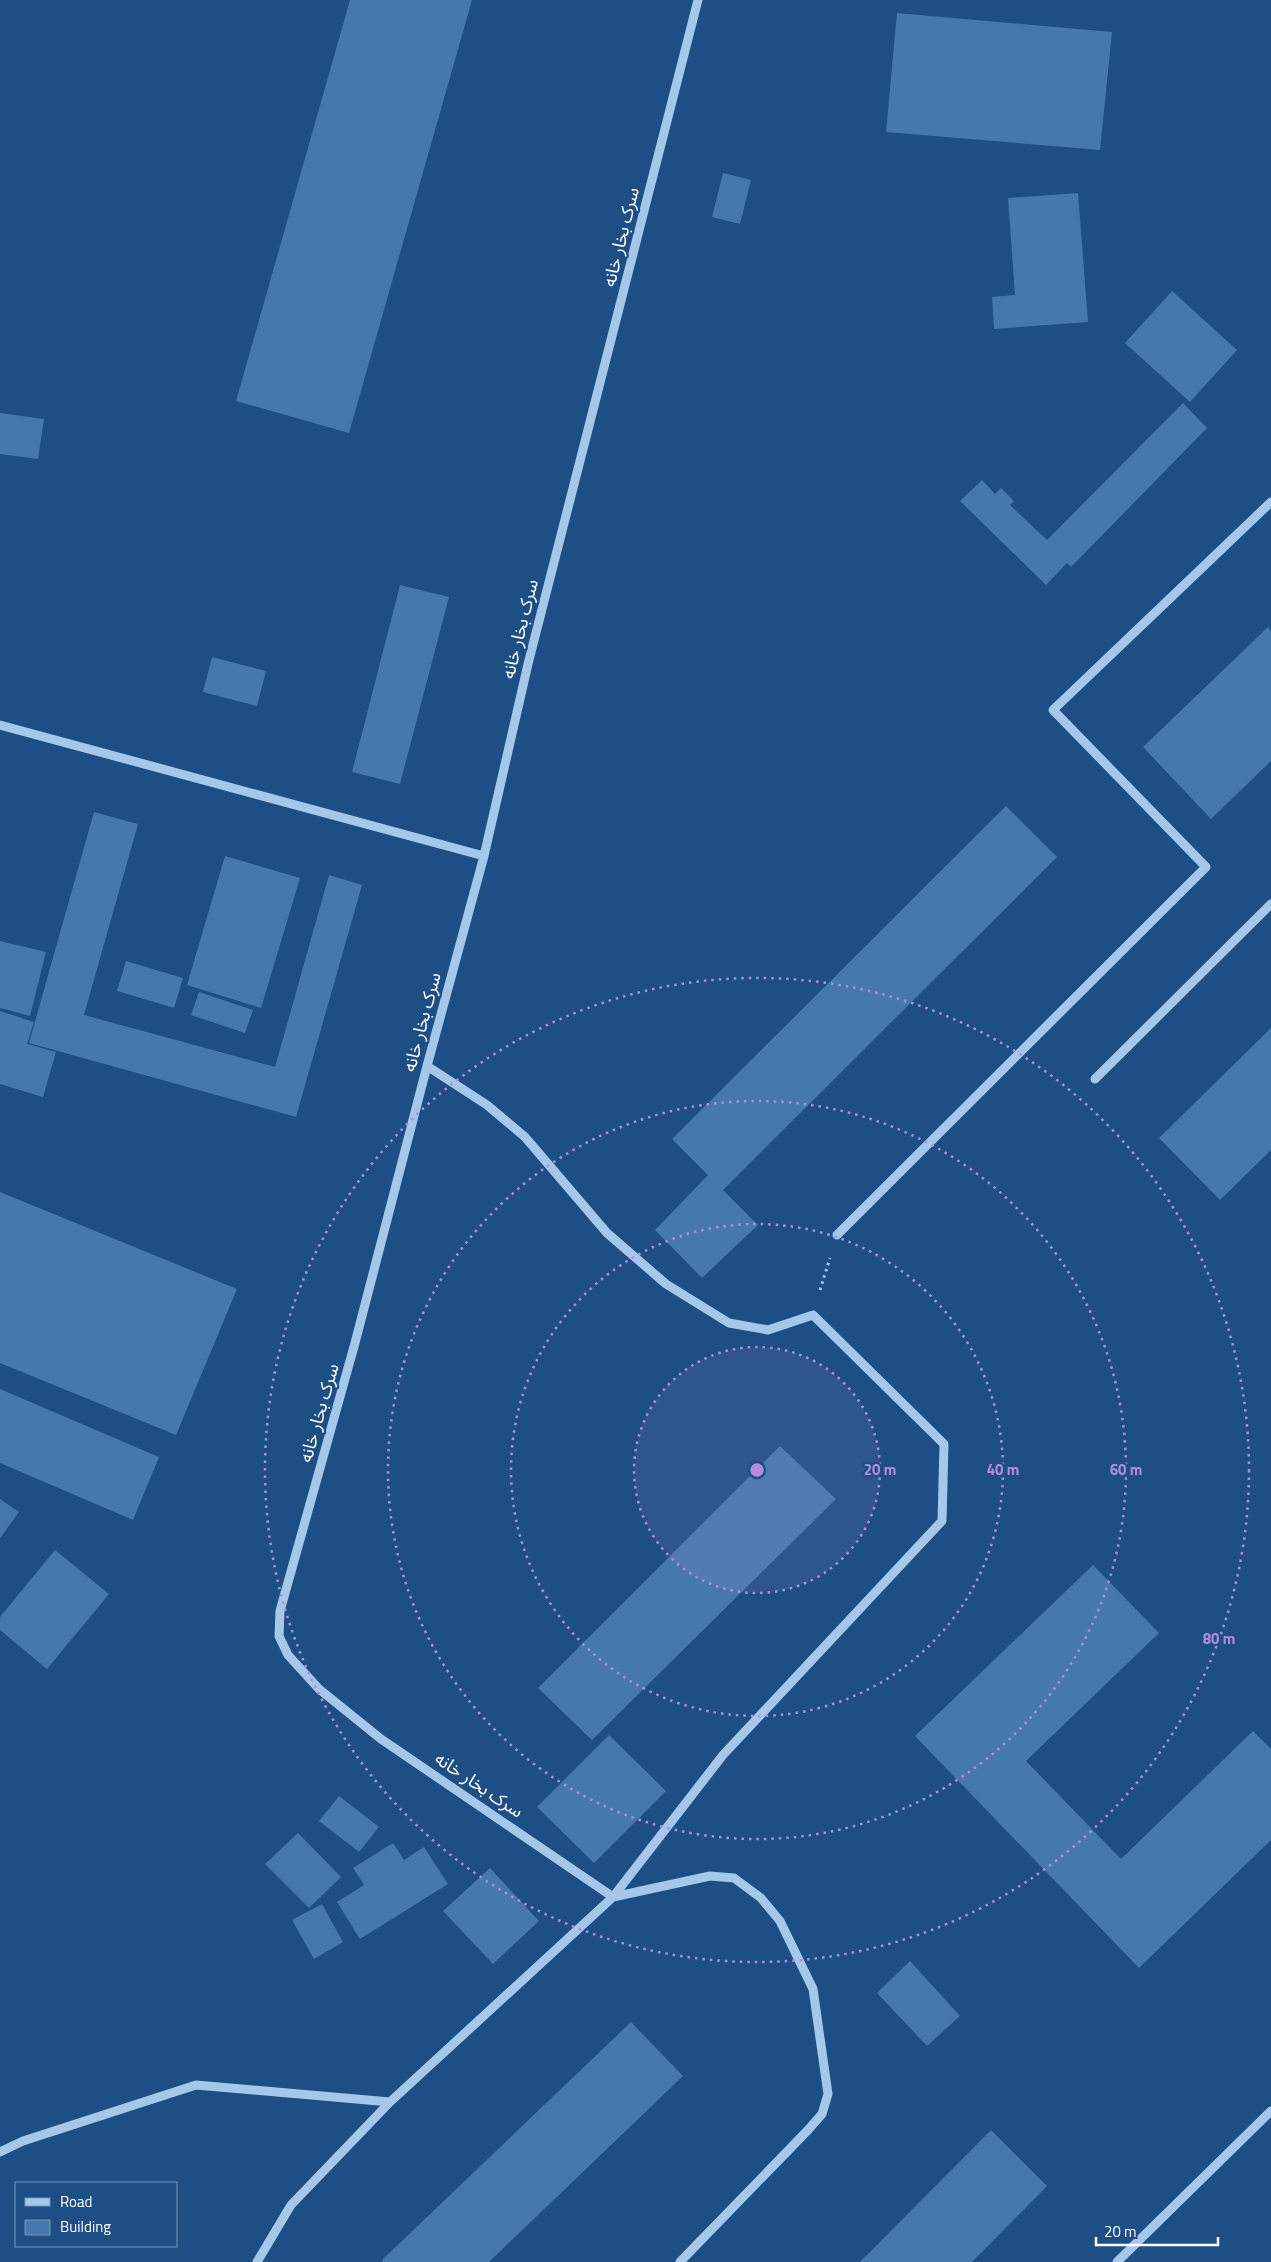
<svg xmlns="http://www.w3.org/2000/svg" width="1271" height="2262" font-family="'Titillium Web','Noto Sans Arabic',sans-serif">
<rect width="100%" height="100%" fill="#1d4e84"/>
<path fill="#4578ad" d="M350 0H472L349 433 236 401Z
M897 13 1112 32 1100 150 886 132Z
M723 173 751 180 740 224 712 217Z
M1078 193 1088 322 994 329 992 297 1015 295 1008 198Z
M1172 291 1237 350 1190 402 1125 343Z
M1183 403 1207 428 1071 567 1067 563 1046 585 960 501 982 480 995 494 1001 488 1014 501 1010 505 1047 540Z
M0 413 44 419 38 459 0 454Z
M400 585 449 597 400 784 352 772Z
M1268 627 1271 631V761L1211 819 1143 747Z
M212 657 266 671 257 706 203 692Z
M1006 806 1057 857 723 1190 758 1225 702 1278 655 1230 708 1175 672 1139Z
M94 812 138 824 84 1015 275 1067 329 875 362 885 296 1117 29 1043Z
M225 856 300 878 261 1008 187 985Z
M0 941 46 952 30 1016 0 1008Z
M126 961 183 978 174 1008 117 991Z
M199 992 253 1010 245 1033 191 1015Z
M0 1011 34 1022 27 1044 56 1052 43 1097 0 1084Z
M1271 1028V1150L1220 1200 1159 1138Z
M0 1192 237 1289 176 1435 0 1363Z
M0 1389 159 1457 133 1520 0 1463Z
M780 1446 836 1499 592 1740 538 1688Z
M0 1499 19 1512 0 1538Z
M55 1550 109 1594 47 1669 0 1630V1617Z
M1093 1565 1159 1633 1026 1761 1121 1859 1253 1731 1271 1749V1840L1139 1968 915 1736Z
M609 1735 666 1791 594 1863 537 1807Z
M339 1796 379 1827 359 1852 319 1821Z
M298 1833 341 1877 309 1908 265 1864Z
M393 1843 404 1860 424 1847 448 1884 360 1939 337 1902 364 1885 353 1868Z
M490 1868 539 1921 493 1964 443 1911Z
M322 1904 343 1942 314 1959 292 1920Z
M910 1961 960 2016 927 2046 877 1993Z
M631 2022 683 2076 489 2262H383L382 2260Z
M991 2130 1047 2186 972 2262H860Z"/>
<g fill="none" stroke-linecap="round" stroke-linejoin="round">
<path stroke="#a4c7ea" stroke-width="3" stroke-dasharray="2.5 4" stroke-linecap="butt" d="M820 1290 830 1258"/>
<path stroke="#a4c7ea" stroke-width="9" d="M0 725 484 856
M1095 1079 1271 904
M837 1235 1206 867 1053 710 1271 502
M0 2152 23 2141 196 2085 390 2102
M257 2262 291 2205 390 2102 613 1897 723 1755 942 1521 944 1444 813 1315 768 1330 729 1323 666 1284 607 1233 525 1137 487 1105 427 1066
M680 2262 808 2130 822 2114 828 2094 813 1989 780 1921 761 1898 734 1878 710 1876 613 1897 381 1739 319 1689 288 1655 279 1636 280 1611 355 1343 427 1066 484 856 528 664 698 0
M1117 2262 1271 2111"/>
</g>
<circle cx="757" cy="1470" r="123" fill="#b68bdc" fill-opacity=".12"/>
<g fill="none" stroke="#b68bdc" stroke-width="2.5" stroke-dasharray="2.5 5">
<circle cx="757" cy="1470" r="123"/>
<circle cx="757" cy="1470" r="246"/>
<circle cx="757" cy="1470" r="369"/>
<circle cx="757" cy="1470" r="492"/>
</g>
<g text-anchor="middle" stroke-width="4.5" stroke-linejoin="round" paint-order="stroke">
<g font-size="18" fill="#fff" stroke="#1d4e84">
<text transform="translate(621 237) rotate(-76)" y="6">سرک بخار خانه</text>
<text transform="translate(520 629) rotate(-76)" y="6">سرک بخار خانه</text>
<text transform="translate(422 1022) rotate(-75)" y="6">سرک بخار خانه</text>
<text transform="translate(319 1413) rotate(-74)" y="6">سرک بخار خانه</text>
<text transform="translate(479 1785) rotate(34)" y="6">سرک بخار خانه</text>
</g>
</g>
<circle cx="757" cy="1470" r="8" fill="#b68bdc" stroke="#1d4e84" stroke-width="2.5"/>
<g font-size="15" text-anchor="middle" font-weight="bold" fill="#b68bdc" stroke="#1d4e84" stroke-width="4.5" stroke-linejoin="round" paint-order="stroke">
<text x="880" y="1475">20 m</text>
<text x="1003" y="1475">40 m</text>
<text x="1126" y="1475">60 m</text>
<text x="1219" y="1644">80 m</text>
</g>
<rect x="15" y="2182" width="162" height="65" fill="#1d4e84" stroke="#7795b5"/>
<rect x="25" y="2198" width="25" height="8" fill="#a4c7ea" stroke="#7795b5"/>
<text x="60" y="2207" font-size="15" fill="#ffffff">Road</text>
<rect x="25" y="2220" width="25" height="15" fill="#4578ad" stroke="#7795b5"/>
<text x="60" y="2232" font-size="15" fill="#ffffff">Building</text>
<path d="M1096 2237v8h122v-8" fill="none" stroke="#ffffff" stroke-width="2.5"/>
<text x="1104" y="2237" font-size="15" fill="#ffffff" stroke="#1d4e84" stroke-width="4" paint-order="stroke">20 m</text>
</svg>
